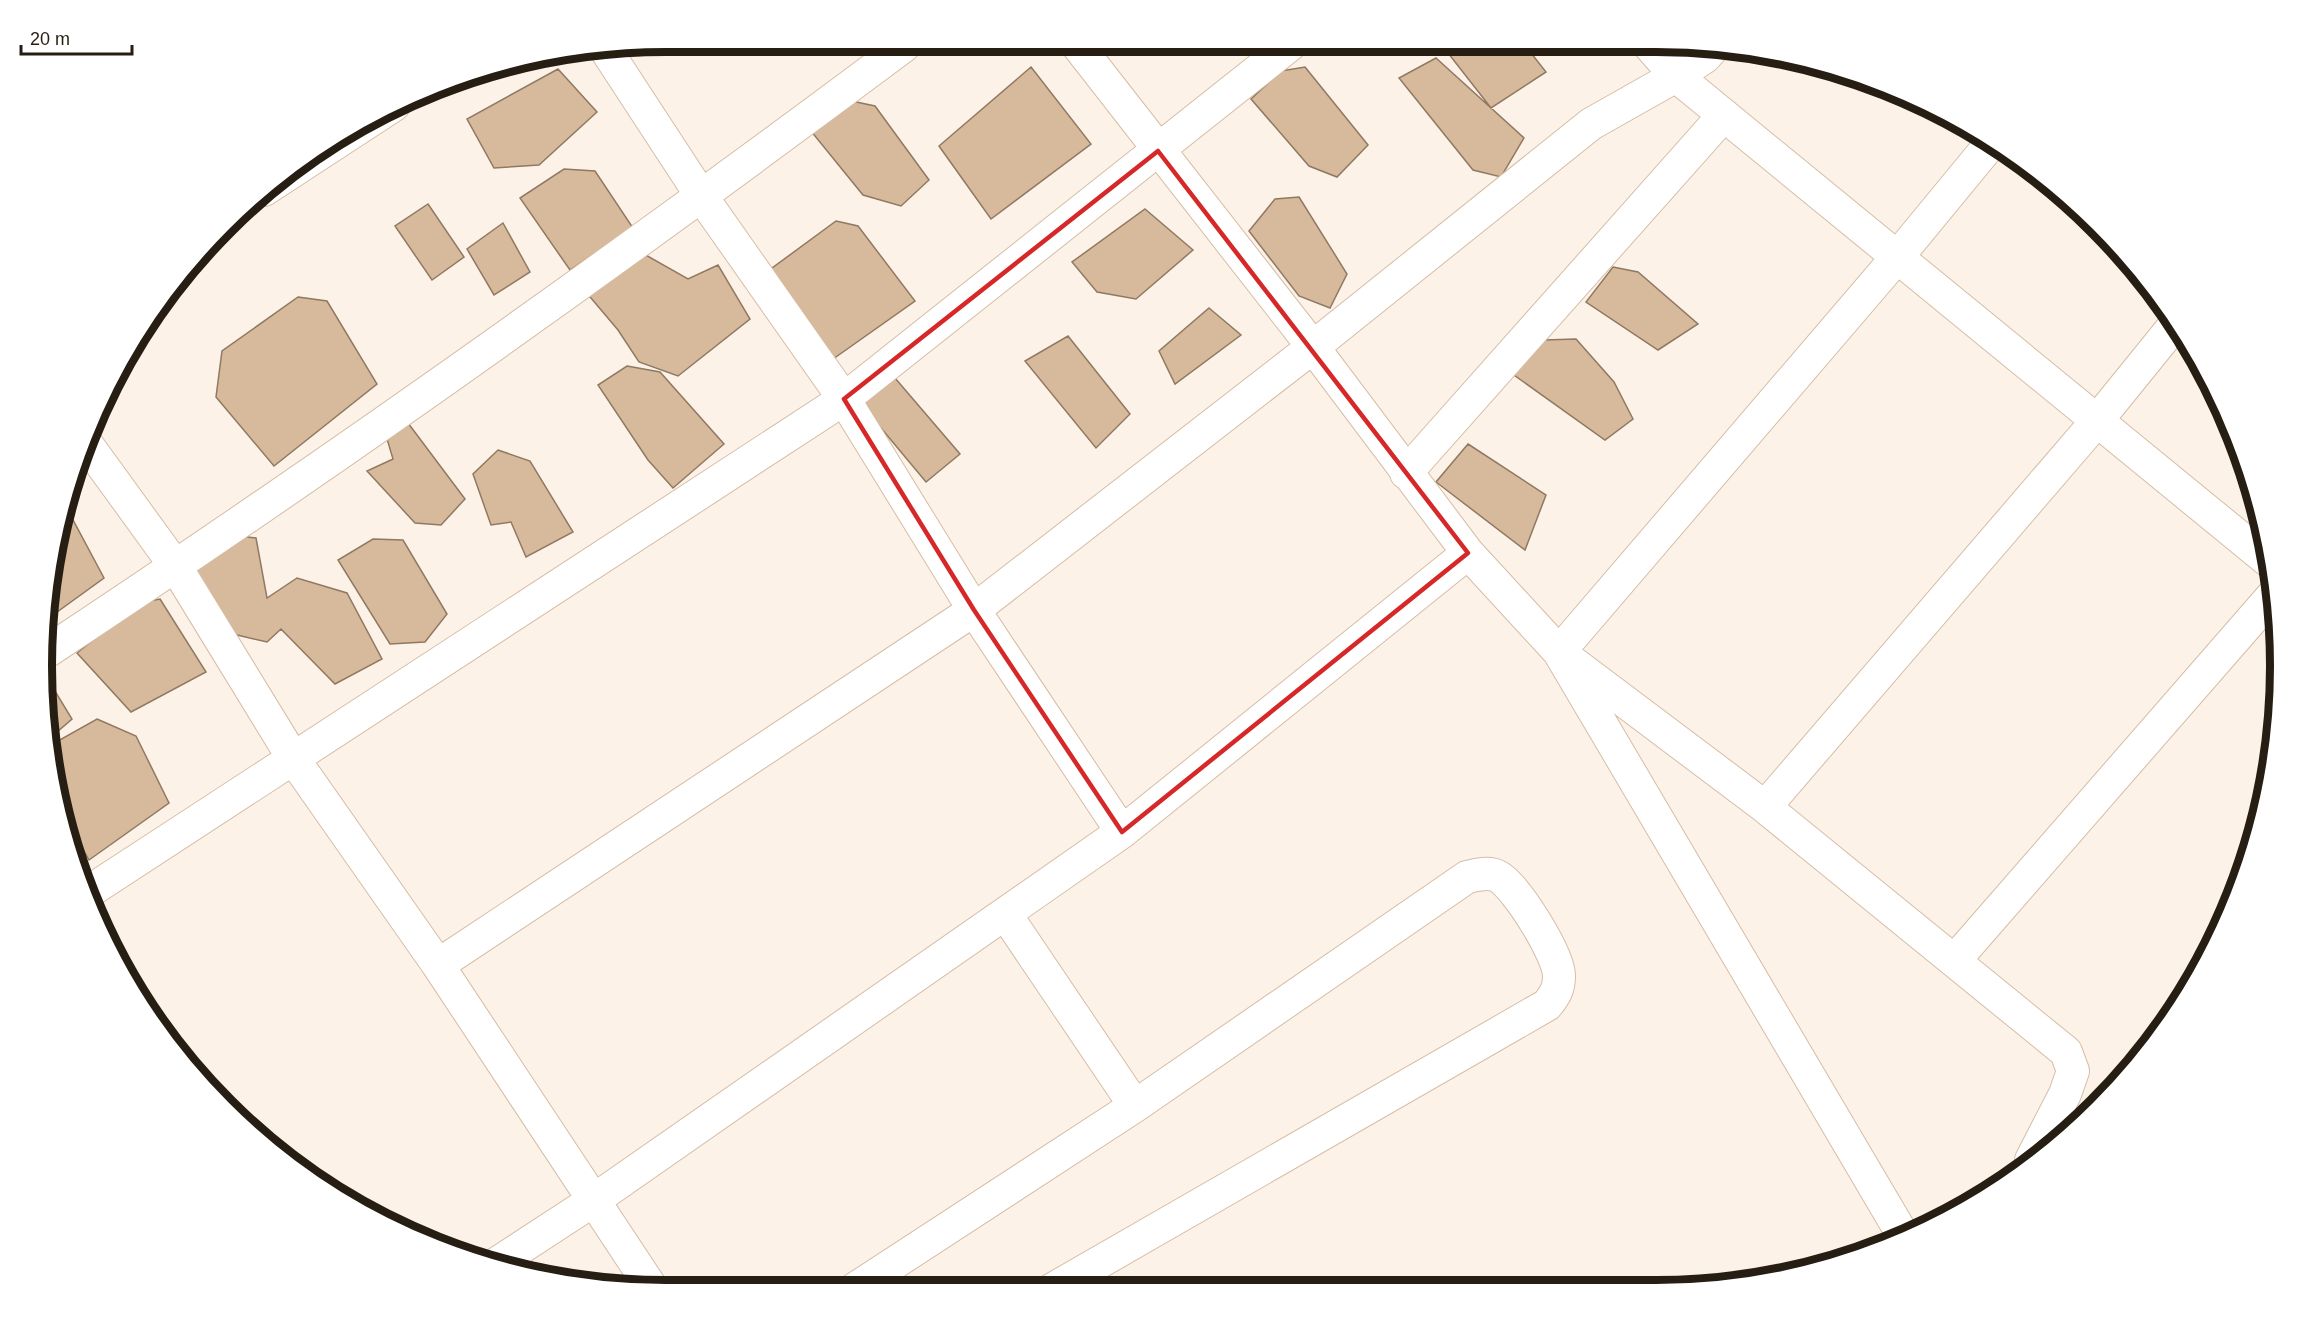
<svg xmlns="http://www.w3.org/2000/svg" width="2323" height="1333" font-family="Helvetica,sans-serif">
<rect width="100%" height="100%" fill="#fdf2e8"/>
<path fill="#d7b99c" stroke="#907962" stroke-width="1.5" d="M1441 44H1524L1546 72 1491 108Z
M1436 58 1524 138 1501 177 1473 170 1399 78Z
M1031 67 1091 144 991 219 939 146Z
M1305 67 1368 145 1337 177 1309 166 1251 99 1281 71Z
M558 69 597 112 539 165 494 168 467 119Z
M842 99 875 106 929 180 901 206 863 195 806 125Z
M564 169 595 171 633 228 570 270 520 198Z
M1299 197 1347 274 1330 308 1299 296 1249 231 1275 199Z
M428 204 464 257 432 280 395 226Z
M1145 209 1193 250 1136 299 1097 292 1072 262Z
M836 221 858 226 915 301 826 364 768 271Z
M503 223 530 272 494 295 467 249Z
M644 254 688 279 718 265 750 319 678 376 639 362 618 330 585 291Z
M1613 267 1638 272 1698 324 1658 350 1586 302Z
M298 297 327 301 377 384 274 466 216 397 222 351Z
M1209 308 1241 335 1175 384 1159 351Z
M1068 336 1130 414 1096 448 1025 361Z
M1576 339 1614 382 1633 419 1605 440 1511 373 1544 340Z
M627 366 660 372 724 444 673 488 648 460 598 385Z
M889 371 960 454 926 482 856 398Z
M405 419 465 499 441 525 415 523 367 471 393 459 382 422Z
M1468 444 1546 495 1525 550 1436 482Z
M498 450 530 461 573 532 526 557 511 522 491 525 473 474Z
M64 503 104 578 46 620 47 585Z
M222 534 256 538 267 598 297 578 347 593 382 659 335 684 281 629 267 642 233 634 181 567Z
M373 539 403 540 447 614 425 642 390 644 338 560Z
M160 599 206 672 131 712 77 653 139 603Z
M44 673 72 719 50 738 43 707Z
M97 719 136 736 169 803 89 860 66 819 52 749 56 742Z"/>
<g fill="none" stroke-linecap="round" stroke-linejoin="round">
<g stroke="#d6bda5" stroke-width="34">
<path id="street" d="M1648 44 1676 76C1875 237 2072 402 2271 563
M1078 46 1313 347 1468 553 1559 652 1765 807 2066 1052 2073 1071 2065 1094 2031 1160
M604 47 702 197 844 399 974 610 1122 832
M264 190 394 105
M86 443 176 567 293 758 438 965 653 1290
M1406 473 1724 115
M45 653C337 460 623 256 904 46
M1765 807 2096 422 2177 322
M87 893 844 399 1290 45
M1006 915 1135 1106
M1955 960 2274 594
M438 965 974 610 1313 347 1591 124 1676 76 1705 57 1714 47
M1904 1237 1559 652 1899 255 1992 142
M496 1264 594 1200 1122 832 1468 553
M853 1290 1135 1106 1467 877C1477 875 1489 871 1499 877 1517 888 1559 955 1559 976 1559 989 1555 995 1547 1005L1051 1290"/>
</g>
<use href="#street" stroke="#fff" stroke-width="32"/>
</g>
<path fill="none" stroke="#d62828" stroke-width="4.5" stroke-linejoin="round" d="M1158 151 1468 553 1122 832 974 610 844 399Z"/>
<path d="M0 0H2323V1333H0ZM666 52H1656A614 614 0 0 1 2270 666V666A614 614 0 0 1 1656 1280H666A614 614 0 0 1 52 666V666A614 614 0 0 1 666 52Z" fill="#fff" fill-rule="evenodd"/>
<path fill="none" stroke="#261d13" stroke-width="8" d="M666 52H1656A614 614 0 0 1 2270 666V666A614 614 0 0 1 1656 1280H666A614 614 0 0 1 52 666V666A614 614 0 0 1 666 52Z"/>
<path d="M21 45v9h111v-9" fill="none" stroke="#261d13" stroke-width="3"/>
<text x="30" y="45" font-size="18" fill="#261d13" stroke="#ffffff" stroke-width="4.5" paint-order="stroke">20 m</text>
</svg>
